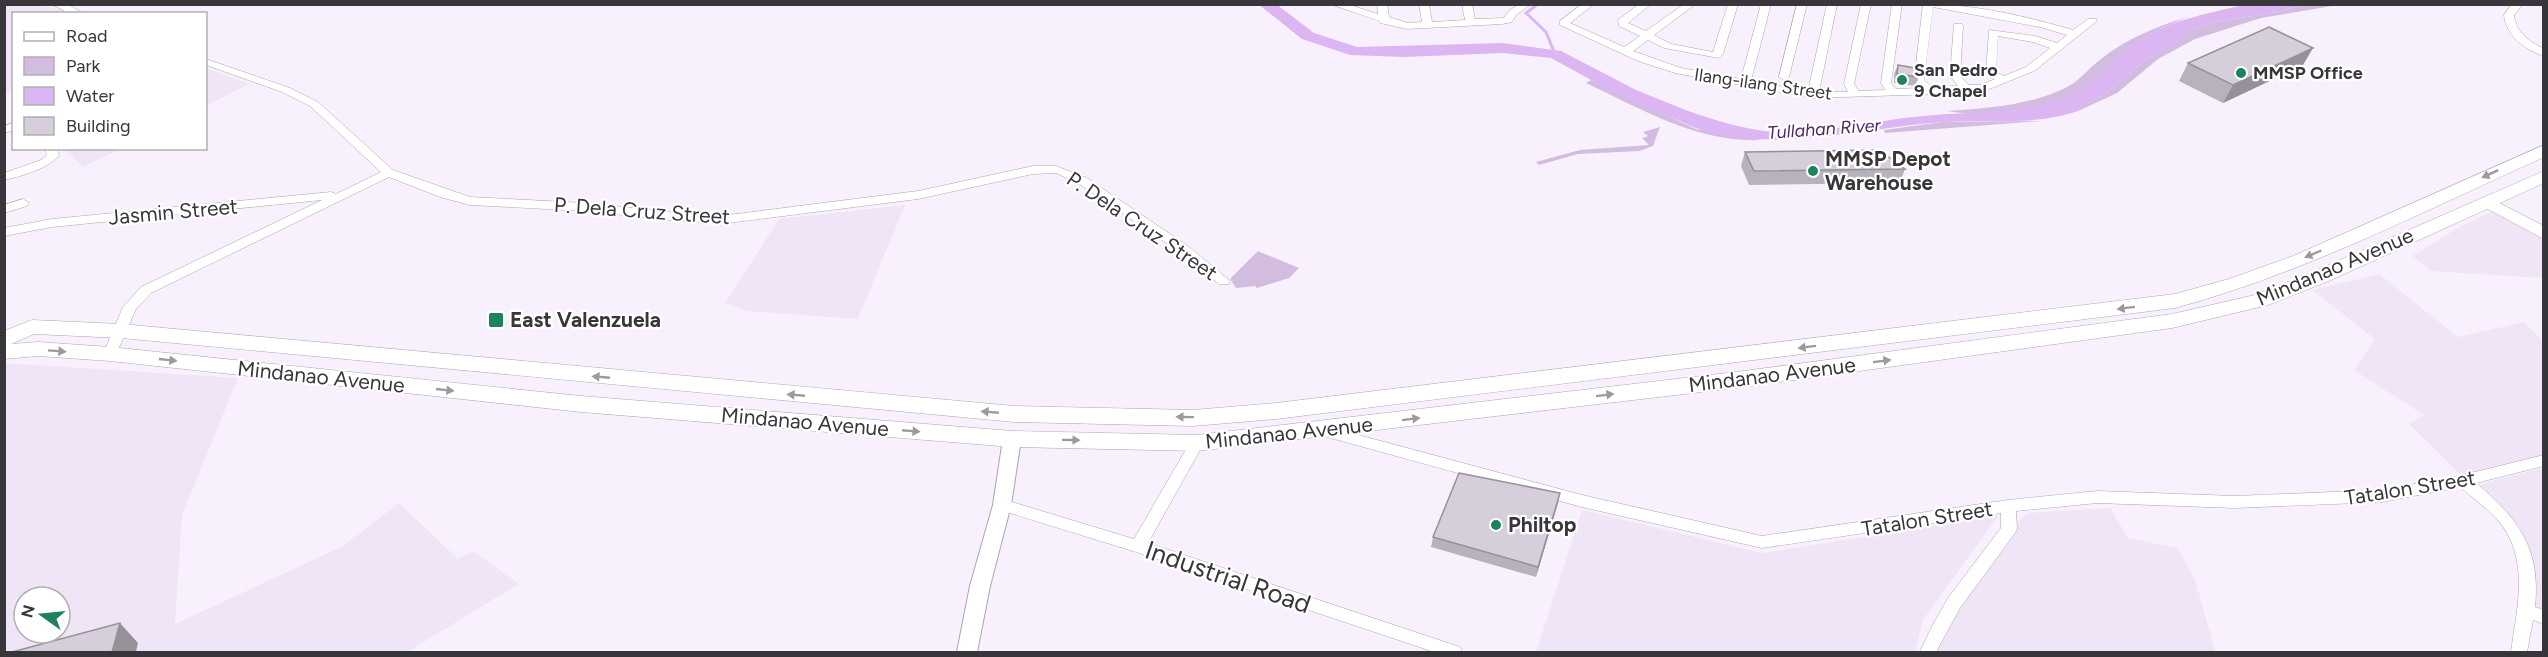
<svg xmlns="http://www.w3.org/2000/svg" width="2548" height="657" font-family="Figtree,sans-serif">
<rect width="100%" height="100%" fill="#f8f1fd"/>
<path fill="#f0e5f7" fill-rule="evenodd" d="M5 5H40L71 13 14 14 13 89 5 95Z
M206 68 249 84 206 106Z
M64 149H120L83 167Z
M905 205 858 319 747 311 725 303 779 219Z
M2494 211 2543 238V278L2431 271 2412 256 2463 225Z
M2379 274 2458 337 2524 322 2543 341V456L2462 476 2409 424 2424 415 2354 370 2375 339 2312 290Z
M4 363 238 378 182 515 175 624 343 546 399 503 458 559 473 551 519 584 407 652H5ZM24 597H60V633H24Z
M2543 468V616L2538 615 2530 563 2520 528 2477 485Z
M2110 508 2128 538 2178 548 2196 582 2215 652H1934L1936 640 2005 532 2028 513Z
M1582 510 1762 553 1998 516 1923 620 1915 652H1536Z"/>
<path fill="#d2bce0" d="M2306 5H2338L2261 18 2195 39 2158 59 2117 93 2078 111 2074 109 2101 97 2151 56 2172 45 2187 31 2208 23 2272 13Z
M2188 17C2177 22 2165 26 2154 32 2130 45 2113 70 2090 85 2051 110 1993 119 1947 111 1987 108 2034 105 2069 86 2081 79 2090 67 2101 59 2126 39 2157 26 2188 17Z
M1591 80 1696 129 1761 140C1698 143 1641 109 1586 83Z
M2042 121 1885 133 1884 130 1942 122Z
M1660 127 1653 146 1639 151 1578 154 1539 165 1536 162 1580 150 1649 145 1642 138 1648 136 1643 132Z
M1258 251 1260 252 1299 268 1289 278 1257 288 1255 286 1236 288 1230 279Z"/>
<path fill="#dbb6f2" d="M2243 5H2306L2272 13 2208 23 2187 31 2173 45 2151 56 2101 97 2075 109 2078 111 2075 112C2031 126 1988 119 1943 122 1868 127 1790 150 1715 134 1697 130 1681 121 1664 114L1668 105C1699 114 1732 127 1764 131 1809 136 1868 122 1913 117 1971 110 2023 117 2078 91 2102 80 2116 57 2137 42 2169 20 2206 14 2243 5Z"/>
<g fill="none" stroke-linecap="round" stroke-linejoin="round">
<path stroke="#dbb6f2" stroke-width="3" d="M1538 4 1526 13 1546 32 1555 54"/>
<path fill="#dbb6f2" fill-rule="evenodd" d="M1258 4H1276L1314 33 1357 47 1503 43 1561 51 1636 90 1698 115 1701 119 1698 123H1686L1624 98 1551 58 1503 53 1404 57 1350 55 1302 39Z"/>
<g stroke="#aca5b0" stroke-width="1">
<path id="minor" d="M52 4H67L85 14H70Z
M1330 4H1347L1378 14 1377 4H1387L1389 17 1408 23 1422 22 1419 4H1429L1432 22 1465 20 1462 4H1472L1475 19 1504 18C1511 6 1519 4 1531 4L1516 15 1512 22 1502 24 1407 29 1380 23 1379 21Z
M1582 4H1594L1570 23 1624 47 1640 36 1619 26 1618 20 1639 4H1651L1628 23 1646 31 1684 4H1696L1654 35 1671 44 1713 52 1728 4H1738L1723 54 1719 58 1664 48 1648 40 1633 51 1681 68 1741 79 1761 4H1771L1751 81 1808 91 1827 4H1837L1819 92H1848L1844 84 1861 4H1871L1854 84 1859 91 1885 90 1881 83 1892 4H1902L1891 83 1896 89 1920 88 1914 81 1923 4C1973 4 2025 16 2073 30L2088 19H2096L2097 21 2034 71 1987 90 1967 93 1813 98 1675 73 1638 61 1560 25V21ZM1933 7 2040 27 2067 35 2057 43 2035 36 1989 30 1986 73 1995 79 1981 85H1969L1960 76 1963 26 1962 24H1954L1950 76 1958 86 1932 87 1924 80ZM1998 36 2033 42 2050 48 2026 67 2004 76 1996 72Z
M1797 4H1807L1789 77 1784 80 1779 77Z
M2512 4H2523L2514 15C2516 33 2529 41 2544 49V56C2525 50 2506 36 2504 15Z
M206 59 290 88 318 102 393 170 470 197 586 203 680 213 728 215 918 191 1033 166H1056L1087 178 1188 246 1230 281 1229 284H1219L1165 242 1078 183 1056 173 1033 174 918 199 728 223 680 221 586 211 470 205 440 197 389 177 151 293 136 309 115 357H105L103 354 123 307 141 287 322 200 52 227 4 236V228L52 219 331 192 336 194 381 172 310 106 282 92 206 65Z
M14 123V130L4 133V126Z
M45 148H57L59 156C47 169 22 176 4 180V173L41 160 47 155Z
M23 199 29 203 27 206 4 213V205Z
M1321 425 1582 495 1762 536 2008 500 2097 491 2235 496 2382 490 2463 475 2544 455V466L2476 483C2519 519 2541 549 2535 607L2544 610V624L2533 620 2527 652H2511C2517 606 2531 557 2496 518 2485 507 2472 497 2460 487L2382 502 2235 508 2097 503 2016 511 2017 529 2015 533 1960 608 1936 652H1920L1930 630 1948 598 2001 528V513L1762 548 1582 507 1316 434 1314 430 1316 426Z
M1197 438 1202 439 1204 443 1148 543 1460 647 1462 652H1434L1136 552 997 509 994 505 997 501 1002 499 1134 539 1192 439Z"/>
</g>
<g stroke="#aca5b0" stroke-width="2">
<path id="tertiary" d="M1012 432 1018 434 1021 439 1011 505 990 586 977 652H957L970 586 993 505 1003 439 1006 434Z"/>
</g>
<g stroke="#aca5b0" stroke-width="1">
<path id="secondary" d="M2488 197 2544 226V239L2482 206 2479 202 2482 198Z"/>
</g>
<g stroke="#aca5b0" stroke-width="1">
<path id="primary" d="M2544 145V157C2422 212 2304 273 2175 308L1276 419 1193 426 1014 422 121 338 34 334 11 344 38 342 110 347 581 396 1012 431 1197 435 1736 372 2172 314 2255 295 2315 271 2544 171V183L2329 281 2268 305 2172 328 1736 388 1197 451 1012 447 581 412 110 361 38 356 4 359V331L32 320 121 324 1014 406 1193 410 1276 403 2175 294 2229 279 2293 256Z"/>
</g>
<use href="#minor" fill="#fff" fill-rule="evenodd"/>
<use href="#tertiary" fill="#fff" fill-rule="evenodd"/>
<use href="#secondary" fill="#fff" fill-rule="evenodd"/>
<use href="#primary" fill="#fff" fill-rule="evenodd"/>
</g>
<path fill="#b8b2bc" d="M2188 63 2303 65 2223 103 2179 81Z
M1898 65 1919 77 1915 86 1894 83V74Z
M1745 152 1905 169 1900 183 1749 185 1741 166Z
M1558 503 1536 577 1431 547 1433 537Z"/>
<path fill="#969199" d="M2313 48 2303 65 2223 103 2233 85Z
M1560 493 1558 503 1536 577 1538 567Z
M120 623 138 643 136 652H112Z"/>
<path fill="#d6cfdb" stroke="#969199" stroke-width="1.5" d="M2269 27 2313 48 2233 85 2188 63Z
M1898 65 1915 68 1919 77 1897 74Z
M1879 150 1905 169 1754 171 1745 152Z
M1459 473 1560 493 1538 567 1433 537Z
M120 623 112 652H12Z"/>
<defs><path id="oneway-solid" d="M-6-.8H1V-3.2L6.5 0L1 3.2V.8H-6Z" transform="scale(1.5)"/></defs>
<g fill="#9c9a9d">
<use href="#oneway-solid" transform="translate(2490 174) rotate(155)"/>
<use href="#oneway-solid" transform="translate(2313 254) rotate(157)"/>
<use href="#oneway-solid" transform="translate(2126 308) rotate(173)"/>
<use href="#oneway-solid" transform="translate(1807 347) rotate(173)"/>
<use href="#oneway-solid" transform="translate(57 351) rotate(4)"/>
<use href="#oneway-solid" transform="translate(168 360) rotate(6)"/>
<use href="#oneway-solid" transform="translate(1882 361) rotate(-7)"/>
<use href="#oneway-solid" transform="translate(601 377) rotate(-175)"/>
<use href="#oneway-solid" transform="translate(445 390) rotate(6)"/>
<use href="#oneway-solid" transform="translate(796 395) rotate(-175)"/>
<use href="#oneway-solid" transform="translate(1605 395) rotate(-7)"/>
<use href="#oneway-solid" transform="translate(990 412) rotate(-175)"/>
<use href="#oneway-solid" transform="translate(1185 417) rotate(-179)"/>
<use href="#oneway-solid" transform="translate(1411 419) rotate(-7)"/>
<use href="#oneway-solid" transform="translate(911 431) rotate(5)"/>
<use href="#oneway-solid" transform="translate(1071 440) rotate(1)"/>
</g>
<g fill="#1e825c" stroke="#fff" stroke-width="2">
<circle cx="2241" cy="73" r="6"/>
<circle cx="1902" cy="80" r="6"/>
<circle cx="1813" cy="171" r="6"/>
<rect x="488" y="312" width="16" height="16" rx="3"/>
<circle cx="1496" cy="525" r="6"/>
</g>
<g text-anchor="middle" stroke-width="4.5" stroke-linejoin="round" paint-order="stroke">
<g font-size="18" font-weight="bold" fill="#39363b" stroke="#fff" text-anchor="start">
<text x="1914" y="76">San Pedro<tspan x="1914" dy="21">9 Chapel</tspan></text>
<text x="2253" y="79">MMSP Office</text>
</g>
<g font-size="18" fill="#39363b" stroke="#fff">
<text transform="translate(1763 84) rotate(8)" y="6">Ilang-ilang Street</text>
</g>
<g font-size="18" font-style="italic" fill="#502267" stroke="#fff">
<text transform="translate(1824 129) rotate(-4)" y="6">Tullahan River</text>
</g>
<g font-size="21" font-weight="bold" fill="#39363b" stroke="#fff" text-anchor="start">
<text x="1825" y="166">MMSP Depot<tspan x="1825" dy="24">Warehouse</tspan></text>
<text x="510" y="327">East Valenzuela</text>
<text x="1508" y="532">Philtop</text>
</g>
<g font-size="21" fill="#39363b" stroke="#fff">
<text transform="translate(642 211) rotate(4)" y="7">P. Dela Cruz Street</text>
<text transform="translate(173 212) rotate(-5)" y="7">Jasmin Street</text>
<text transform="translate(1142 226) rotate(34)" y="7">P. Dela Cruz Street</text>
<text transform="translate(2335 267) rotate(-23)" y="7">Mindanao Avenue</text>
<text transform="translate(1772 375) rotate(-7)" y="7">Mindanao Avenue</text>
<text transform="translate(321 377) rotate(6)" y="7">Mindanao Avenue</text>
<text transform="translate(805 422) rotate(5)" y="7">Mindanao Avenue</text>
<text transform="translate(1289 433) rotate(-6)" y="7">Mindanao Avenue</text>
<text transform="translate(2410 488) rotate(-9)" y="7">Tatalon Street</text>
<text transform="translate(1927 519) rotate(-9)" y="7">Tatalon Street</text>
</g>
<g font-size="26" fill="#39363b" stroke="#fff">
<text transform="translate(1228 577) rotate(19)" y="9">Industrial Road</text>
</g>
</g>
<rect width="2548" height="657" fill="none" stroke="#39363b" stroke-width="12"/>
<rect x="12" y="12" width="195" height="138" fill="#ffffff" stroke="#b0afb1" stroke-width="1.5"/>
<rect x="24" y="32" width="30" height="9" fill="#ffffff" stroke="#b0afb1" stroke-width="1.5"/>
<text x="66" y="42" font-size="18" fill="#39363b">Road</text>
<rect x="24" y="57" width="30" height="18" fill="#d2bce0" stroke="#b0afb1" stroke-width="1.5"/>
<text x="66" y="72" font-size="18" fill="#39363b">Park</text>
<rect x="24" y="87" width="30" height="18" fill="#dbb6f2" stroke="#b0afb1" stroke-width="1.5"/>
<text x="66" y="102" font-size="18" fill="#39363b">Water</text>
<rect x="24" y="117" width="30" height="18" fill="#d6cfdb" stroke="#b0afb1" stroke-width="1.5"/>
<text x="66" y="132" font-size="18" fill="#39363b">Building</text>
<g transform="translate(42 615) rotate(285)"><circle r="28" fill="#ffffff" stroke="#b0afb1" stroke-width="1.5"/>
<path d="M0-4.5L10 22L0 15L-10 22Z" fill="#1e825c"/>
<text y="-9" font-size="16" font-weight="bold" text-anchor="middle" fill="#39363b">N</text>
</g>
</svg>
